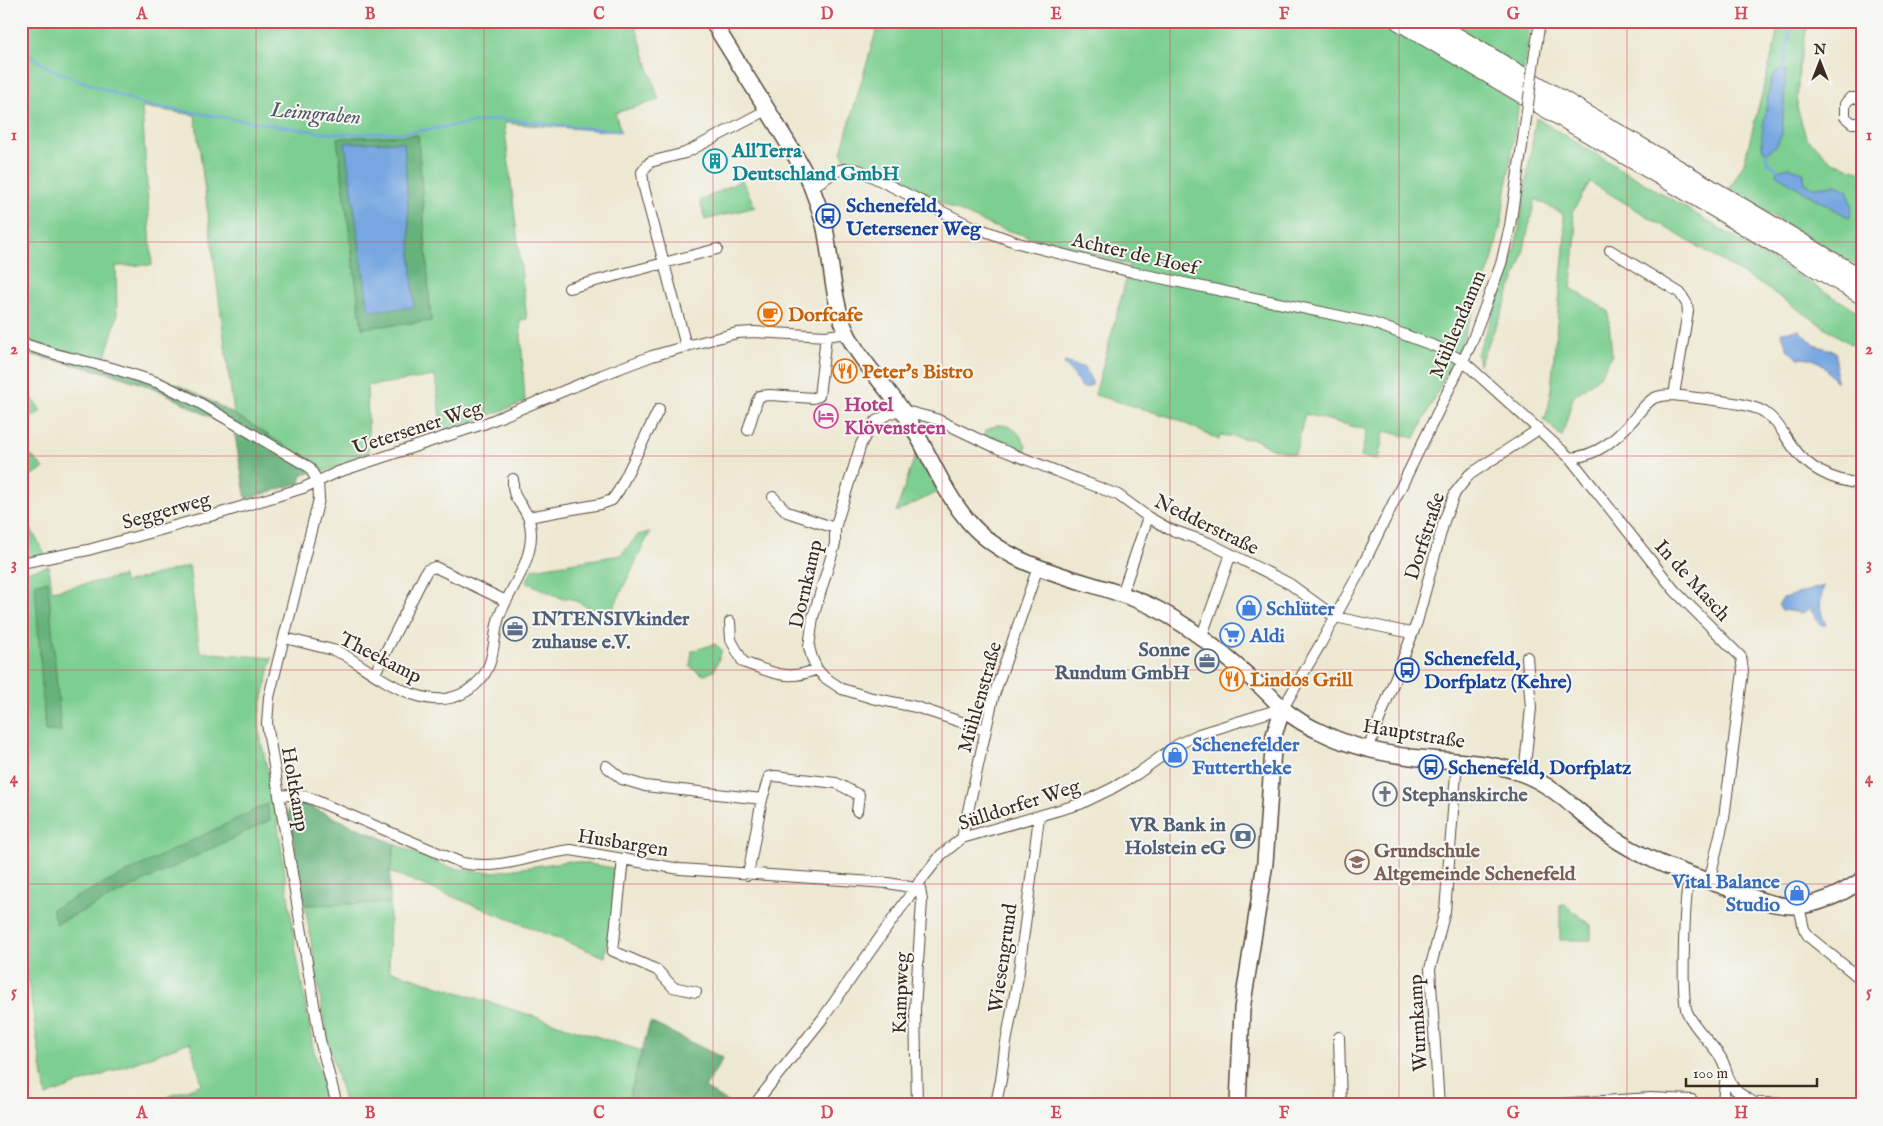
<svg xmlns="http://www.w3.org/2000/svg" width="1883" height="1126" font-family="'IM FELL English',serif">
<rect width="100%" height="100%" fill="#f6f6f2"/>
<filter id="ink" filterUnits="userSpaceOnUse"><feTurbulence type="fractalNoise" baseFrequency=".02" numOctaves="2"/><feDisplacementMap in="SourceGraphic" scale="10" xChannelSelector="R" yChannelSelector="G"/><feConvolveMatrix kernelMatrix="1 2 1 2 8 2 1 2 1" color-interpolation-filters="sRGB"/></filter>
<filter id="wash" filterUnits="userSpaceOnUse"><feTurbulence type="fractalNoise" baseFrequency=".0096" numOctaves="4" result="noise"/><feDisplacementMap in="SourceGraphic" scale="20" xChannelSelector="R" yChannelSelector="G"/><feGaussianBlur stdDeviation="1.12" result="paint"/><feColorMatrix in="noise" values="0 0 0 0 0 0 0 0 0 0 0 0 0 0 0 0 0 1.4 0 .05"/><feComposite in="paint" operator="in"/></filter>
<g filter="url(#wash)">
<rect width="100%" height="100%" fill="#ede8d1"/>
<path fill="#7dcf91" stroke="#5c7c58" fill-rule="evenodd" d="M21 21H161L258 27H326L468 21H634L659 100 615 113 621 132 504 123 527 319 520 320 525 402 442 433 435 376 367 386 369 456 324 471 234 414 195 115 142 107 152 265 116 266 117 317 104 361 37 344 21 337ZM418 135 431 321 362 328 337 138Z
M879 21H1531L1501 224 1492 261 1461 344 1415 438 1384 431 1378 460 1361 457 1367 430 1305 414 1295 454 1269 448 1257 440 1220 435 1219 440 1174 418 1095 395 1130 265 992 226 845 159 841 152Z
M1779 21H1808L1799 68 1797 107 1806 137 1832 162 1862 172V269L1729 190 1744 163 1775 43Z
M1536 118 1862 314V352L1765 287 1590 182 1572 213 1576 231 1571 288 1608 311 1612 355 1600 376 1573 397 1562 437 1543 419 1546 416 1550 400 1565 236 1563 214 1535 199 1521 262 1500 317 1479 364 1477 354 1499 299 1510 267 1519 229Z
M742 180 755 207 705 220 700 201Z
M21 381 41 411 21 426Z
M997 425C1012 424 1020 433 1026 446L1025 452H1018L988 439 985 435 986 431Z
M21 446 44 468 21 481Z
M916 453 938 492 896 512Z
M21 513 46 555 21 560Z
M650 532 609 617 569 598 563 599 526 582 533 569 621 555 638 535Z
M49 566 52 591 123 576 124 583 189 566 200 652 272 658 259 715 260 735 276 811 296 951 313 1047 329 1105H147L202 1084 190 1042 46 1096 21 938V573Z
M715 644 722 650 714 671 704 675 690 667 692 651Z
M395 844 445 866 471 871 494 872 570 861 620 869 605 957 390 872Z
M390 903 389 970 642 1051 627 1105H345L327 1038 305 905Z
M1565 905 1591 925V940H1560V906Z"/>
<path fill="#66b27b" stroke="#506e4c" d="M418 135 431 321 362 328 337 138Z
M21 337C65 357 115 361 161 378 219 401 271 437 324 471L302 474 300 483 246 499 234 430 157 389 109 373 23 353 21 352Z
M48 581 61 732 45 731 35 583Z
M295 802 301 803 395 844 390 872V903L305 905 288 810 291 804Z
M267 804 270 820 56 924 52 909Z
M650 1022 723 1058 705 1088 732 1105H627Z"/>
<path fill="#77a7e1" stroke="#596880" d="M1783 69 1786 71 1782 134 1777 145 1766 153 1762 148V133L1771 79 1776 72Z
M404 142 414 307 369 311 345 143Z
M1788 167 1803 172 1805 183 1814 187 1836 185 1847 190 1852 205 1850 218 1809 195 1777 175 1778 170Z
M1799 330 1815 345 1836 352V382L1822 364 1813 359 1797 358 1788 350 1781 332Z
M1065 362 1085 368 1092 382V385L1084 388 1080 386 1075 376 1064 364Z
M1824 586C1819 601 1819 611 1826 625H1821L1809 608 1803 613 1782 610 1778 605 1783 598Z"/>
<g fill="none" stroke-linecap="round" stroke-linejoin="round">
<path stroke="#77a7e1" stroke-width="2.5" d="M21 50 53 70 145 105 324 133 343 134 411 132 499 119 620 131
M1783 69 1792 21
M1766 153 1767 162 1778 170"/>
</g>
</g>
<g filter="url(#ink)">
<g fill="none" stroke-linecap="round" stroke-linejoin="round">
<g stroke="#564639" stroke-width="12">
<path id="minor" d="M1535 53 1540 21
M1862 98H1850L1845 104V117L1852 123H1862
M811 187C832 177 835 165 859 170L969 225 1018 243 1132 272 1373 323 1437 347 1463 361 1570 458 1675 591 1741 657 1743 671 1724 818 1709 882
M1610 250 1680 293 1687 304 1688 311 1674 395
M569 288 717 249
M21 343 55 354 112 368 159 383 196 401 309 467 318 482 319 499 269 697 267 724 320 1040 337 1105
M686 346 644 188 642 172 650 162 685 153 767 110
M748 430 757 401 760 396 770 395 813 398 819 396 826 336
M1570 458C1597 456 1615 440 1632 421 1639 413 1645 403 1654 398 1661 395 1667 395 1674 395 1693 398 1750 402 1764 412 1778 421 1783 434 1793 447 1809 470 1835 481 1862 484
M773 497 787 512 835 528
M528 517 601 504 612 500 619 490 659 409
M21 563 88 550 221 513 303 488 338 472 486 423 602 375 652 356 694 344 737 333 754 332 826 336 847 333
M1122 594 1148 517
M730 622 731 640 743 662C771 672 788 682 817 669
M285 638 333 650 343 654C377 675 427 717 467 691 477 685 485 676 489 665 495 650 494 632 499 617 509 590 531 565 531 535 531 530 530 522 528 517 520 499 512 501 513 479
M1201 638 1231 554
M375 673 427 570 435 567 506 601
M985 730 916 707 872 698 842 689 824 677 817 669 812 658 809 647 813 617 835 544V528L861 444 870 427 876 421 893 412 902 410 936 419 997 448 1118 495 1148 517 1169 529 1209 543 1290 584 1335 617 1411 633
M1368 749 1417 622 1444 521 1455 493 1469 475 1539 429
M606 766 622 779 645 786 762 799
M1524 774 1531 708 1527 657
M281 796C292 794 301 795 312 799L462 863C504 871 531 854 571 850L680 869 888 883 915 888
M962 838 993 698 1038 567
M623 859 613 951 657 970 673 987 696 992
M748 875 762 799 769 777 775 776 836 783 859 795 857 811
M1690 875C1684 892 1681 997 1687 1012 1695 1030 1711 1042 1721 1058 1725 1065 1727 1073 1729 1080 1733 1091 1744 1096 1753 1102
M1799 906 1804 929 1809 937 1862 980
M1339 1037 1341 1105
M1726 1074 1723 1101 1809 1105
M996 1103 1001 1080 1005 1048 1018 978 1039 817
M754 1105 823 1018 915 888 941 855 962 838 1080 804 1111 789 1137 774 1177 745 1199 734 1283 708 1321 643 1359 573 1471 344 1501 264 1510 226 1525 126
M917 1105 915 1009 922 901 919 882
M1439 1105 1430 969 1445 911 1457 761
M1540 1105 1651 1098 1692 1100
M1859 1105 1862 1104"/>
</g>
<g stroke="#564639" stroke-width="18">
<path id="secondary" d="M712 21C733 55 754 88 775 122 787 142 800 162 810 183 816 198 821 213 825 228 831 259 832 291 842 321 854 356 884 382 904 413 927 447 941 489 968 521 1016 577 1098 578 1159 610 1196 630 1229 659 1260 686 1268 693 1275 701 1282 708 1294 718 1309 727 1323 733 1355 749 1394 756 1430 759 1461 762 1493 762 1523 774 1555 786 1579 813 1606 833 1643 860 1685 873 1728 888 1749 896 1773 907 1796 906 1819 905 1843 893 1862 880
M1238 1105 1242 1009 1265 863 1274 735 1283 708"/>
</g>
<g stroke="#564639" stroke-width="20">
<path id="trunk" d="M1399 21 1862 295
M1430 21 1862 279"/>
</g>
<use href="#minor" stroke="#fff" stroke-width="10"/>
<use href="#secondary" stroke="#fff" stroke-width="15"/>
<use href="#trunk" stroke="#fff" stroke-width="18"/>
<g stroke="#564639" stroke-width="12" stroke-linecap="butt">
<path id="minor-bridge" d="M1525 126 1535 53"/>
</g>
<use href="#minor-bridge" stroke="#fff" stroke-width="10"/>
</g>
</g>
<path fill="none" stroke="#d1495b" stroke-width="1" stroke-opacity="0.55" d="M256 21V1105M484 21V1105M713 21V1105M942 21V1105M1170 21V1105M1399 21V1105M1627 21V1105M21 242H1862M21 456H1862M21 670H1862M21 884H1862"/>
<defs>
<g id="building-ring" transform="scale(1.25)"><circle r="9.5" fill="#f6f6f2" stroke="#0f9aa8" stroke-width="1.5"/><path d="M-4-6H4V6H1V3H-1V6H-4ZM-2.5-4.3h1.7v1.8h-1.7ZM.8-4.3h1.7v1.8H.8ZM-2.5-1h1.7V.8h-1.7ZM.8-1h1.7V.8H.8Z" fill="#0f9aa8"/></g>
<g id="bus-ring" transform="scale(1.25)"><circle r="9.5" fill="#f6f6f2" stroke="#1a4fb4" stroke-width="1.5"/><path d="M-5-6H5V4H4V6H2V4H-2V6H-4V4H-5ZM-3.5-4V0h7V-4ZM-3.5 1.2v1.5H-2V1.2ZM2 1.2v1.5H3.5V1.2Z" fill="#1a4fb4"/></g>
<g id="cafe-ring" transform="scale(1.25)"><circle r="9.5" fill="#f6f6f2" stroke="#e8710a" stroke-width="1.5"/><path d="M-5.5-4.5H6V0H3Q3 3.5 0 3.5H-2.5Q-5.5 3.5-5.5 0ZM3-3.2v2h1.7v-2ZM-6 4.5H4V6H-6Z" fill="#e8710a"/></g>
<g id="restaurant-ring" transform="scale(1.25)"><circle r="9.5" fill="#f6f6f2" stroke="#e8710a" stroke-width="1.5"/><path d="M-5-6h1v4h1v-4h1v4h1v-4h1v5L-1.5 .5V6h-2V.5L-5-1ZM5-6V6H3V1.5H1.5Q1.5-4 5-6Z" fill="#e8710a"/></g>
<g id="hotel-ring" transform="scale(1.25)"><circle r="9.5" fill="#f6f6f2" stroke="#d1479c" stroke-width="1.5"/><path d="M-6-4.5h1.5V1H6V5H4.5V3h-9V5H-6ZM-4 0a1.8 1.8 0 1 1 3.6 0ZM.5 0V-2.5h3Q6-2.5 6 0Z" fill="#d1479c"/></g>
<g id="shop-ring" transform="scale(1.25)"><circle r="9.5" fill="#f6f6f2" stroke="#3f7fe0" stroke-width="1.5"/><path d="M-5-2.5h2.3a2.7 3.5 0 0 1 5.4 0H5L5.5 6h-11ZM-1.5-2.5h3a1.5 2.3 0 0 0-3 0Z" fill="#3f7fe0"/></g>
<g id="office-ring" transform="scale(1.25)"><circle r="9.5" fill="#f6f6f2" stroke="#5c6f8a" stroke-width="1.5"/><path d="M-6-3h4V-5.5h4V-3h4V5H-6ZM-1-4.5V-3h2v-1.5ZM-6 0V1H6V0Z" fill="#5c6f8a"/></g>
<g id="supermarket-ring" transform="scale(1.25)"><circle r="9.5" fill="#f6f6f2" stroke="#3f7fe0" stroke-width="1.5"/><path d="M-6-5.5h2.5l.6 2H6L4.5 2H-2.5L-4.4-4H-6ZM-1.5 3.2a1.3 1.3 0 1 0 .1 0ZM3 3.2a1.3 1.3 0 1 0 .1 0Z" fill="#3f7fe0"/></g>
<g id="church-ring" transform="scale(1.25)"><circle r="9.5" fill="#f6f6f2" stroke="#6b7280" stroke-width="1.5"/><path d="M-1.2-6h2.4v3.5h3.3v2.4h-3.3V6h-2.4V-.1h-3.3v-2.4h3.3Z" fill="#6b7280"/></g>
<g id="bank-ring" transform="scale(1.25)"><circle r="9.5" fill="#f6f6f2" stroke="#5c6f8a" stroke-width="1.5"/><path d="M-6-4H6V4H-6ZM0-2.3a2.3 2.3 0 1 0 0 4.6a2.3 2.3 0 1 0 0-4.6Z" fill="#5c6f8a"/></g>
<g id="school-ring" transform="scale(1.25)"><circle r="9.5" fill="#f6f6f2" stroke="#8d6e63" stroke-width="1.5"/><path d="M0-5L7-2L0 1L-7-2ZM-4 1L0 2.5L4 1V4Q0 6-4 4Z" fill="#8d6e63"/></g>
</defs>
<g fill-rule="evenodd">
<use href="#building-ring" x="715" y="161"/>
<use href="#bus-ring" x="828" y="216"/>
<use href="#cafe-ring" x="770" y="314"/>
<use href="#restaurant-ring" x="845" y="371"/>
<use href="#hotel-ring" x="826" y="416"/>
<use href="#shop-ring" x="1249" y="608"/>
<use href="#office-ring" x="515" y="629"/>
<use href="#supermarket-ring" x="1232" y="635"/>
<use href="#office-ring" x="1207" y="661"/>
<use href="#bus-ring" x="1407" y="670"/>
<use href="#restaurant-ring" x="1232" y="679"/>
<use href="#shop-ring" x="1175" y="755"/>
<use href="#bus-ring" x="1431" y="767"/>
<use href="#church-ring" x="1385" y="794"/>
<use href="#bank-ring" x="1243" y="836"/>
<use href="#school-ring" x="1357" y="862"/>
<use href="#shop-ring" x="1797" y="893"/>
</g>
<g text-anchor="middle" stroke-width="4" stroke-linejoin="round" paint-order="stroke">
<g font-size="20" font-weight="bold" fill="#0d838f" stroke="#f6f6f2" text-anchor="start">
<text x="732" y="157">AllTerra<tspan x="732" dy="23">Deutschland GmbH</tspan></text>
</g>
<g font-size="20" font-weight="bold" fill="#164399" stroke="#f6f6f2" text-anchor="start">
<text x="846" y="212">Schenefeld,<tspan x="846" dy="23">Uetersener Weg</tspan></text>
<text x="1424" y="665">Schenefeld,<tspan x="1424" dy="23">Dorfplatz (Kehre)</tspan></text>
<text x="1448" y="774">Schenefeld, Dorfplatz</text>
</g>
<g font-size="20" fill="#3b2a1e" stroke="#f6f6f2">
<text transform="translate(1135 253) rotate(13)" y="7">Achter de Hoef</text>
<text transform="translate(1457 324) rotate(-67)" y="7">Mühlendamm</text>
<text transform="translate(417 427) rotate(-18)" y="7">Uetersener Weg</text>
<text transform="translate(166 510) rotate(-16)" y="7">Seggerweg</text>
<text transform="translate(1207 524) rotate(26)" y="7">Nedderstraße</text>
<text transform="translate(1424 536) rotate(-72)" y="7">Dorfstraße</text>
<text transform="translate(1693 580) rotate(48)" y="7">In de Masch</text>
<text transform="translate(805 584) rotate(-77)" y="7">Dornkamp</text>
<text transform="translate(381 657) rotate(27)" y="7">Theekamp</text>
<text transform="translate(979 697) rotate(-74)" y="7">Mühlenstraße</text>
<text transform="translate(1414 733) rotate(9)" y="7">Hauptstraße</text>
<text transform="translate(296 789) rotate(80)" y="7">Holtkamp</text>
<text transform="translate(1019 804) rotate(-18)" y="7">Sülldorfer Weg</text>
<text transform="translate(623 842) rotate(9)" y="7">Husbargen</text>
<text transform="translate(1002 958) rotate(-82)" y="7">Wiesengrund</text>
<text transform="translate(900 993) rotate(-88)" y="7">Kampweg</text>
<text transform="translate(1417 1023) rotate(-93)" y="7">Wurmkamp</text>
</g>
<g font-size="20" font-weight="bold" fill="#c56008" stroke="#f6f6f2" text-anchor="start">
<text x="788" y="321">Dorfcafe</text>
<text x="862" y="378">Peter's Bistro</text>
<text x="1250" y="686">Lindos Grill</text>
</g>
<g font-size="20" font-weight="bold" fill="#b23c85" stroke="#f6f6f2" text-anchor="start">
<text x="844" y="411">Hotel<tspan x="844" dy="23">Klövensteen</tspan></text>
</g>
<g font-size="20" font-weight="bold" fill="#366cbe" stroke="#f6f6f2" text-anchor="start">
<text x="1266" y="615">Schlüter</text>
<text x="1250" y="642">Aldi</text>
<text x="1192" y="751">Schenefelder<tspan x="1192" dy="23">Futtertheke</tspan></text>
<text x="1780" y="888" text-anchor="end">Vital Balance<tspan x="1780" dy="23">Studio</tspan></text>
</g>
<g font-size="20" font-weight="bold" fill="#4e5e75" stroke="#f6f6f2" text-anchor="end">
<text x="532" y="625" text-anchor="start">INTENSIVkinder<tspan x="532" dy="23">zuhause e.V.</tspan></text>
<text x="1190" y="656">Sonne<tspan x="1190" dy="23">Rundum GmbH</tspan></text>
<text x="1226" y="831">VR Bank in<tspan x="1226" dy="23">Holstein eG</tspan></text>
</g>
<g font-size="20" font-weight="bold" fill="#5b616d" stroke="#f6f6f2" text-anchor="start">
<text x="1402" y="801">Stephanskirche</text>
</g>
<g font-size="20" font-weight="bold" fill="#785e54" stroke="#f6f6f2" text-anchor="start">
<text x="1374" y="857">Grundschule<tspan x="1374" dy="23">Altgemeinde Schenefeld</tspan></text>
</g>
<g font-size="21" font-style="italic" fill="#505662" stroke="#f6f6f2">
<text transform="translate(316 113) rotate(5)" y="7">Leimgraben</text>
</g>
</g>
<rect width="1883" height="1126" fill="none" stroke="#f6f6f2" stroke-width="55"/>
<g transform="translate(1820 62)" stroke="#f6f6f2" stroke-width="4" paint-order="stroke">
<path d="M0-4L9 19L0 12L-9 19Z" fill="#3b2a1e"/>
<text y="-8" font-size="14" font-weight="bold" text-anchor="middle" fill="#3b2a1e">N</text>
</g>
<path d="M1686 1078v8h131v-8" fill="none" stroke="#3b2a1e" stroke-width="2.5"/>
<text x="1693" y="1078" font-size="15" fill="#3b2a1e" stroke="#f6f6f2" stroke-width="4" paint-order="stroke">100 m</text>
<rect x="28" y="28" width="1828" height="1070" fill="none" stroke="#d1495b" stroke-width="2"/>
<g font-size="16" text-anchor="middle" font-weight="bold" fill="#d1495b">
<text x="142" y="19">A</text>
<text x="370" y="19">B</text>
<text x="599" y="19">C</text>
<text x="827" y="19">D</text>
<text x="1056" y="19">E</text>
<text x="1284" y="19">F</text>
<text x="1513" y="19">G</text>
<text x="1741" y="19">H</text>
<text x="14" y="140">1</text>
<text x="1869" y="140">1</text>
<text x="14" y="354">2</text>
<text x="1869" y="354">2</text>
<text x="14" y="569">3</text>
<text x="1869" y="569">3</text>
<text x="14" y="783">4</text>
<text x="1869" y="783">4</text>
<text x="14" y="997">5</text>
<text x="1869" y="997">5</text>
<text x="142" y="1118">A</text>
<text x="370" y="1118">B</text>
<text x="599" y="1118">C</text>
<text x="827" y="1118">D</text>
<text x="1056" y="1118">E</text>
<text x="1284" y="1118">F</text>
<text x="1513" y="1118">G</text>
<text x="1741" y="1118">H</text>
</g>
</svg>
